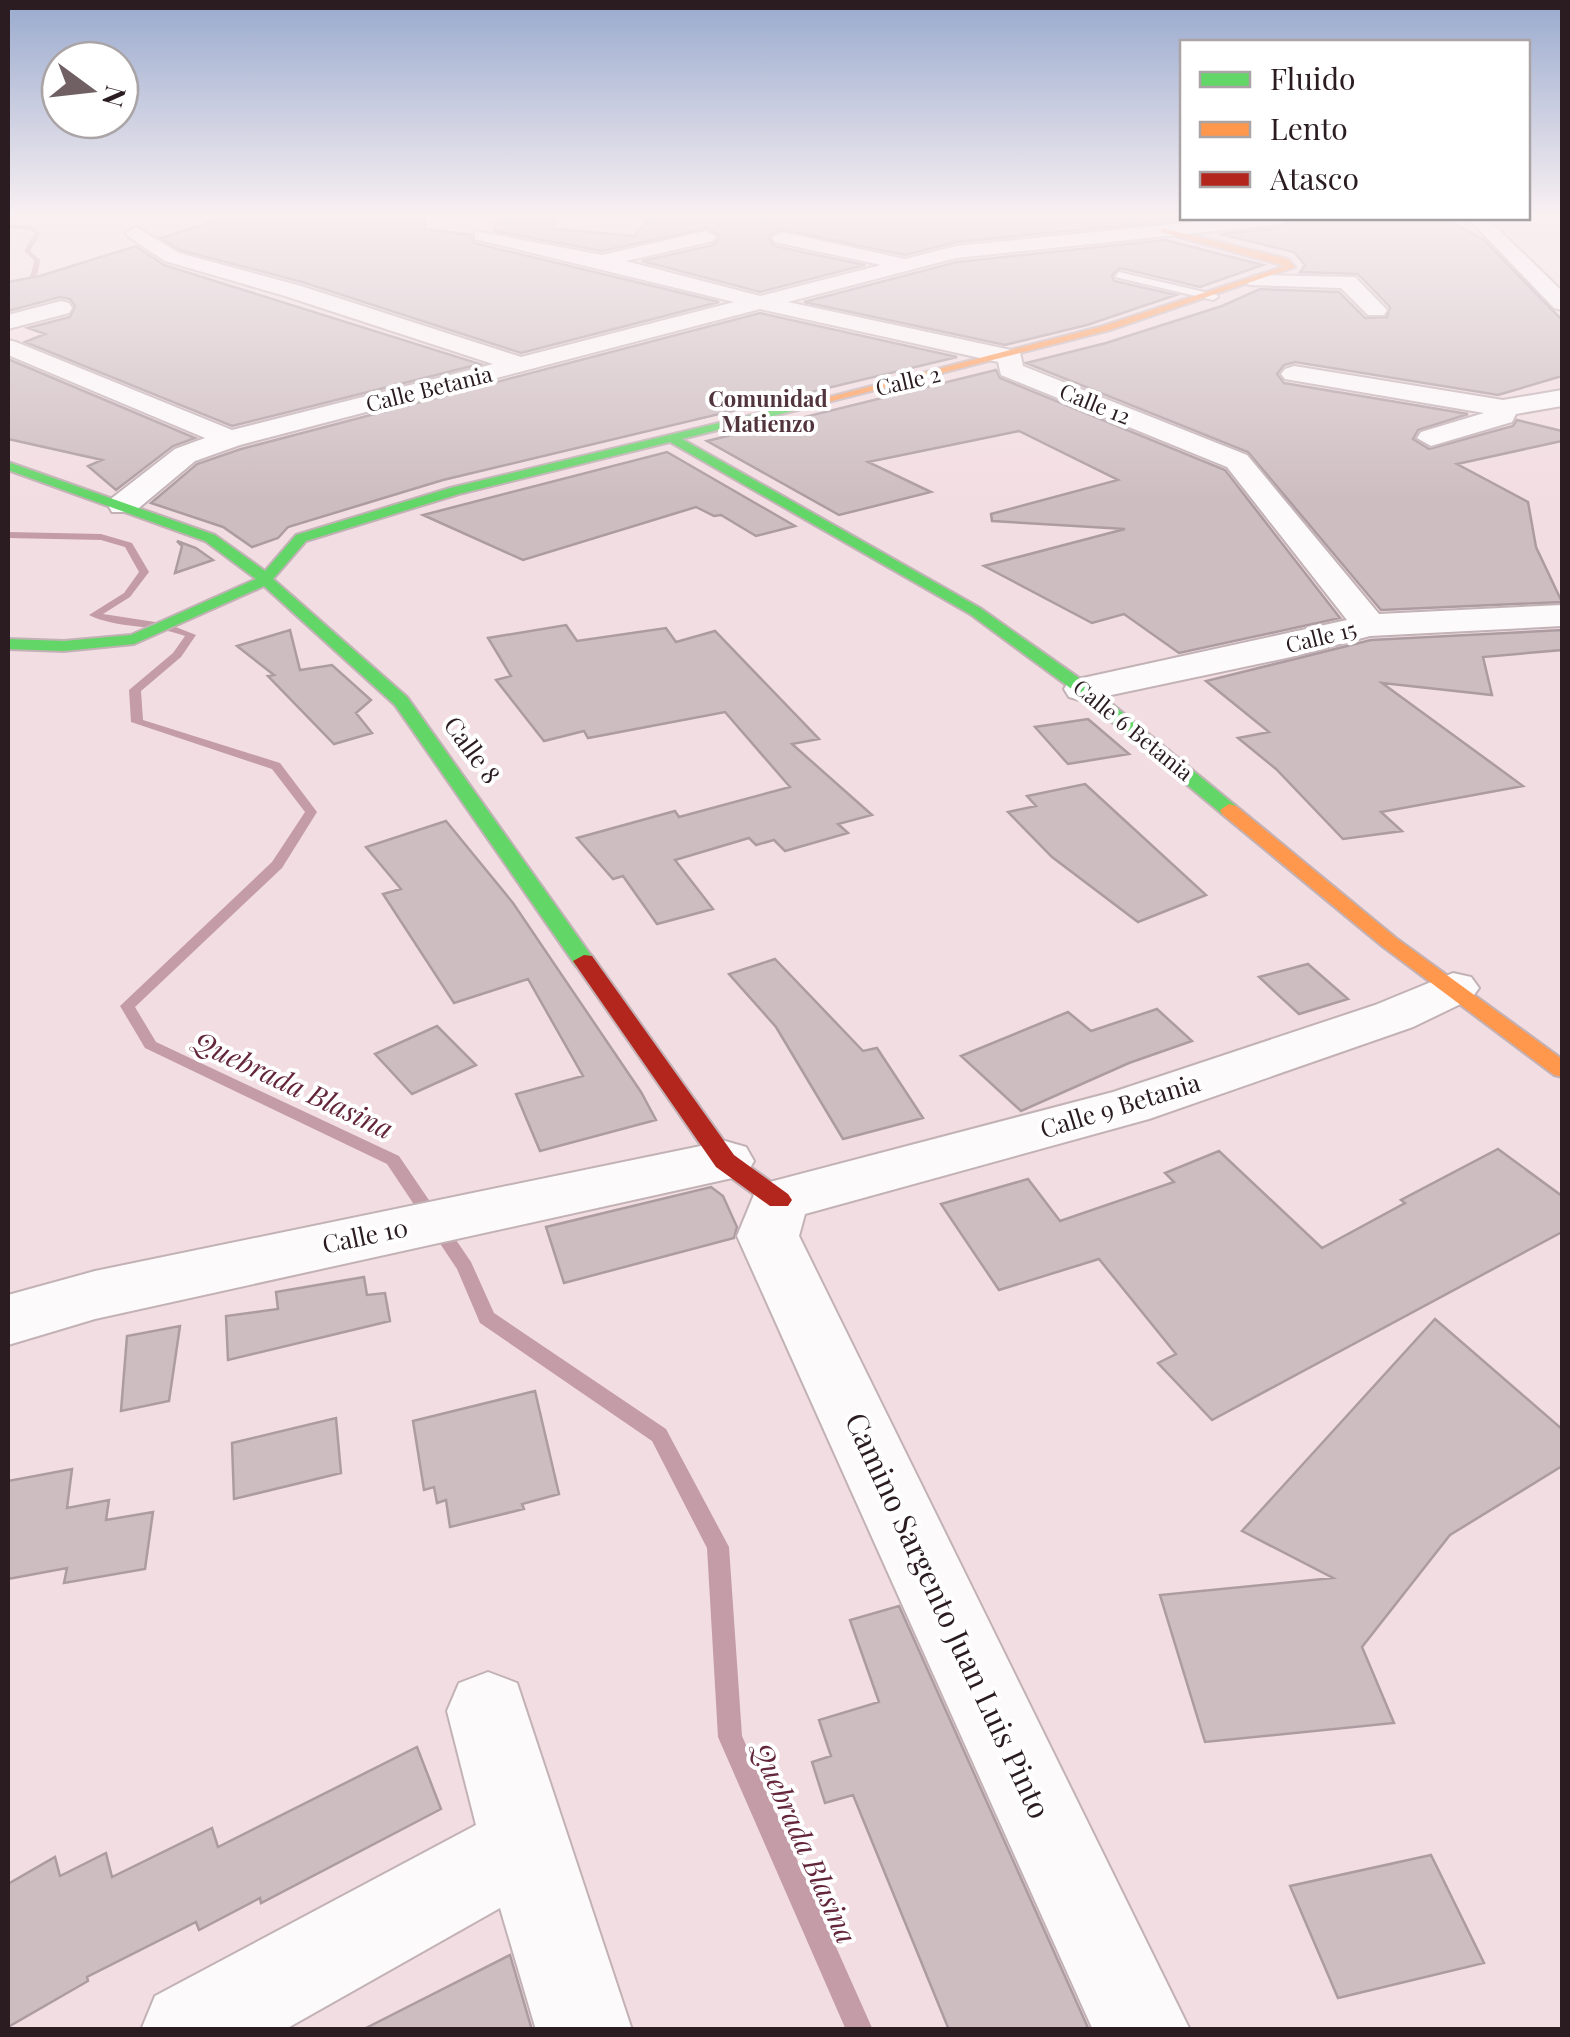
<svg xmlns="http://www.w3.org/2000/svg" width="1570" height="2037" font-family="'Playfair Display',serif">
<rect width="100%" height="100%" fill="#f2dde2"/>
<g fill="none" stroke-linecap="round" stroke-linejoin="round">
<path fill="#c49ca7" fill-rule="evenodd" d="M8 225 31 226 41 233 30 251 40 260C38 282 27 292 8 300V296C24 287 32 279 34 260L24 251 35 233 30 230 8 228Z
M8 532 101 534 132 543 149 572 130 597 103 614 168 624 196 635 181 657 141 691 143 720 280 763 317 812 282 868 135 1007 156 1042 399 1156 471 1262 494 1313 666 1429 729 1547 742 1736 873 2030H846L718 1737 707 1548 652 1441 480 1323 457 1269 387 1164 145 1048 120 1006 272 862 305 812 272 769 131 722 129 690 173 653 185 636C154 624 117 629 89 615L124 593 139 572 125 547 101 540 8 538Z"/>
</g>
<path fill="#cdbdc1" stroke="#ac9ca1" stroke-width="2.5" d="M237 214H424L425 229 471 235 474 243 719 302 521 353 302 282 180 250 161 238Z
M498 214H556L554 229 634 236 653 214H1182V218H1200L956 242 905 255 780 229 768 237 774 246 865 265 760 292 642 261 714 245 720 236 708 228 602 251 494 231Z
M1293 218H1443L1483 239 1562 320V376L1498 395 1295 362 1284 365 1277 374 1284 383 1468 414 1418 430 1413 439 1429 449 1513 426 1517 420 1562 431V441L1457 464 1528 502 1536 547 1562 602 1381 610 1248 452 1026 363 1106 343 1222 306 1260 289 1339 292 1365 318 1387 317 1390 307 1358 274 1300 272 1305 265 1294 252 1220 234 1281 228Z
M1165 240 1263 265 1200 287 1120 268 1112 275 1114 281 1176 295 1087 325 1005 345 804 302 957 262Z
M136 246 164 265 480 364 232 426 25 342 45 334 28 328 70 317 75 306 70 299 60 297 8 311V282L40 276Z
M760 313 957 357 443 480 288 527 278 538 252 547 223 527 151 503 197 464 241 449Z
M8 359 195 438 173 446 116 490 88 466 102 460 8 439Z
M996 370 1000 378 1225 470 1340 618 1179 653 1124 614 1092 623 984 566 1125 529 992 521 991 514 1118 480 1019 431 868 462 931 492 839 515 707 441Z
M667 452 795 526 756 536 721 515 714 516 696 507 523 560 423 515Z
M177 541 196 548 213 560 175 573 182 546Z
M566 625 577 641 666 628 676 642 715 631 819 739 792 744 872 815 838 824 848 833 785 851 774 840 756 845 749 838 675 860 713 909 657 924 623 876 613 879 577 838 675 811 679 817 790 787 725 712 588 738 584 731 544 741 496 680 511 676 488 638Z
M290 630 300 670 332 665 371 700 356 713 372 733 334 744 268 676 274 675 237 646Z
M1562 630V650L1483 657 1492 695 1382 683 1523 786 1381 812 1402 831 1343 839 1276 769 1238 738 1269 732 1206 681 1371 640Z
M1088 719 1129 754 1068 764 1035 727Z
M1085 784 1206 895 1138 922 1052 857 1008 812 1036 806 1027 796Z
M446 821 513 903 641 1092 656 1120 540 1151 516 1094 583 1076 528 979 454 1003 383 894 401 889 366 847Z
M775 959 863 1051 877 1048 923 1118 843 1139 776 1027 729 974Z
M1308 964 1348 999 1299 1014 1259 977Z
M1157 1009 1192 1041 1129 1063 1021 1111 961 1056 1068 1012 1091 1031Z
M437 1026 476 1065 412 1094 375 1054Z
M1498 1149 1562 1196V1232L1212 1420 1158 1363 1176 1354 1099 1259 999 1290 941 1204 1028 1179 1060 1221 1174 1182 1165 1173 1219 1151 1322 1248 1405 1203 1401 1200Z
M711 1187 723 1196 737 1227 734 1238 564 1283 546 1227Z
M364 1277 367 1295 385 1293 390 1321 228 1360 226 1316 278 1309 276 1292Z
M1435 1319 1562 1429V1466L1450 1535 1362 1647 1394 1723 1205 1742 1160 1595 1333 1578 1242 1531Z
M180 1326 169 1401 121 1411 127 1336Z
M535 1391 559 1494 522 1504 524 1509 450 1527 446 1500 437 1503 434 1487 424 1490 413 1421Z
M336 1418 341 1473 234 1499 232 1443Z
M72 1469 67 1508 109 1500 106 1520 153 1512 145 1569 64 1583 67 1568 8 1579V1481Z
M899 1606 1089 2030H949L853 1795 825 1803 812 1762 831 1756 819 1720 879 1702 850 1620Z
M417 1747 441 1809 261 1903 260 1898 199 1930 196 1922 87 1977 88 1981 8 2027V1884L55 1857 60 1876 106 1853 112 1877 212 1828 218 1847Z
M1431 1855 1484 1963 1338 1998 1290 1886Z
M510 1955 532 2030H362Z"/>
<g fill="none" stroke-linecap="round" stroke-linejoin="round">
<g stroke="#c2b2b6" stroke-width="4">
<path id="lane" d="M1119 272 1217 295 1218 297 1213 300 1115 277Z"/>
</g>
<g stroke="#c2b2b6" stroke-width="4">
<path id="street" d="M1232 218H1290L1281 224 956 258 788 302 1020 352 1023 366 1247 455 1379 614 1562 605V626L1370 636 1291 657 1083 701 1069 697 1064 689 1069 681 1347 620 1227 467 1001 375 998 362 760 309 240 445 195 461 134 512H112L108 505 112 498 175 449 205 438 8 355V340L16 342 232 430 493 364 285 296 165 261 129 237 126 233 136 227 179 253 301 286 521 357 734 302 475 239V231L602 255 706 231 716 237 713 241 626 261 760 296 881 265 775 242 772 238 782 232 905 259 956 246Z
M1468 218H1487L1562 291V310L1554 308Z
M1256 275 1355 277 1387 310 1384 315H1368L1341 288 1249 285 1245 281Z
M61 301 69 303 72 308 69 313 8 329V315Z
M1294 366 1503 400 1562 390V406L1516 414 1512 422 1431 446 1417 438 1421 432 1484 413 1285 379 1281 374 1285 369Z
M1453 973 1471 977 1479 988 1471 999 1413 1027 1149 1119 805 1214 799 1236 1190 2030H1093L737 1236 758 1185 1113 1092 1375 1005Z
M725 1141 746 1147 754 1161 746 1175 95 1319 8 1345V1295L95 1271Z
M488 1672 517 1683 632 2030H536L500 1908 284 2030H141L155 1996 476 1825 447 1711 459 1683Z"/>
</g>
<g stroke="#c2b2b6" stroke-width="4">
<path id="fast" d="M793 405 797 410 682 439 980 608 1089 685 1236 806V814H1222L1077 693 970 614 670 442 459 494 306 541 273 579 407 697 595 961 592 966H576L395 705 264 586 134 644 64 651 8 649V639L64 641 131 635 256 579 205 541 8 470V462L215 535 265 571 296 535 450 488Z"/>
</g>
<g stroke="#c2b2b6" stroke-width="4">
<path id="slow" d="M1161 228 1288 259 1295 267 1110 330 793 411 787 408 1103 326 1285 266 1161 232Z
M1229 804 1236 806 1396 938 1562 1059V1077L1554 1075 1382 946 1222 814 1220 810Z"/>
</g>
<g stroke="#c2b2b6" stroke-width="4">
<path id="jam" d="M584 955 592 956 734 1155 788 1194 792 1200 788 1206H770L716 1167 573 961Z"/>
</g>
<use href="#lane" fill="#fdfafb" fill-rule="evenodd"/>
<use href="#street" fill="#fdfafb" fill-rule="evenodd"/>
<use href="#fast" fill="#63d668" fill-rule="evenodd"/>
<use href="#slow" fill="#ff974d" fill-rule="evenodd"/>
<use href="#jam" fill="#b3261e" fill-rule="evenodd"/>
</g>
<linearGradient id="sky" x2="0" y2="1"><stop stop-color="#99aace"/><stop offset="0.43" stop-color="#f9f0f2"/><stop offset="1" stop-color="#f9f0f2" stop-opacity="0"/></linearGradient>
<rect width="1570" height="499" fill="url(#sky)"/>
<g text-anchor="middle" stroke-width="8" stroke-linejoin="round" paint-order="stroke">
<g font-size="22" fill="#2a1c20" stroke="#fff">
<text transform="translate(908 381) rotate(-13)" y="8">Calle 2</text>
<text transform="translate(429 389) rotate(-14)" y="8">Calle Betania</text>
<text transform="translate(1095 404) rotate(22)" y="8">Calle 12</text>
<text transform="translate(1321 637) rotate(-14)" y="8">Calle 15</text>
<text transform="translate(1133 730) rotate(39)" y="8">Calle 6 Betania</text>
</g>
<g font-size="22" font-weight="bold" fill="#52343d" stroke="#fff">
<text x="768" y="407">Comunidad<tspan x="768" dy="25">Matienzo</tspan></text>
</g>
<g font-size="25" fill="#2a1c20" stroke="#fff">
<text transform="translate(472 750) rotate(54)" y="9">Calle 8</text>
<text transform="translate(1120 1106) rotate(-17)" y="9">Calle 9 Betania</text>
<text transform="translate(365 1236) rotate(-12)" y="9">Calle 10</text>
</g>
<g font-size="28" font-style="italic" fill="#63253b" stroke="#fff">
<text transform="translate(293 1085) rotate(25)" y="10">Quebrada Blasina</text>
<text transform="translate(804 1843) rotate(66)" y="10">Quebrada Blasina</text>
</g>
<g font-size="30" fill="#2a1c20" stroke="#fff">
<text transform="translate(947 1616) rotate(65)" y="10">Camino Sargento Juan Luis Pinto</text>
</g>
</g>
<rect width="1570" height="2037" fill="none" stroke="#2a1c20" stroke-width="20"/>
<rect x="1180" y="40" width="350" height="180" fill="#ffffff" stroke="#aaa4a6" stroke-width="2.5"/>
<rect x="1200" y="72" width="50" height="15" fill="#63d668" stroke="#aaa4a6" stroke-width="2.5"/>
<text x="1270" y="90" font-size="30" fill="#2a1c20">Fluido</text>
<rect x="1200" y="122" width="50" height="15" fill="#ff974d" stroke="#aaa4a6" stroke-width="2.5"/>
<text x="1270" y="140" font-size="30" fill="#2a1c20">Lento</text>
<rect x="1200" y="172" width="50" height="15" fill="#b3261e" stroke="#aaa4a6" stroke-width="2.5"/>
<text x="1270" y="190" font-size="30" fill="#2a1c20">Atasco</text>
<g transform="translate(90 90) rotate(105)"><circle r="48" fill="#ffffff" stroke="#aaa4a6" stroke-width="2.5"/>
<path d="M0-8L18 38L0 25L-18 38Z" fill="#706064"/>
<text y="-15" font-size="28" font-weight="bold" text-anchor="middle" fill="#2a1c20">N</text>
</g>
</svg>
